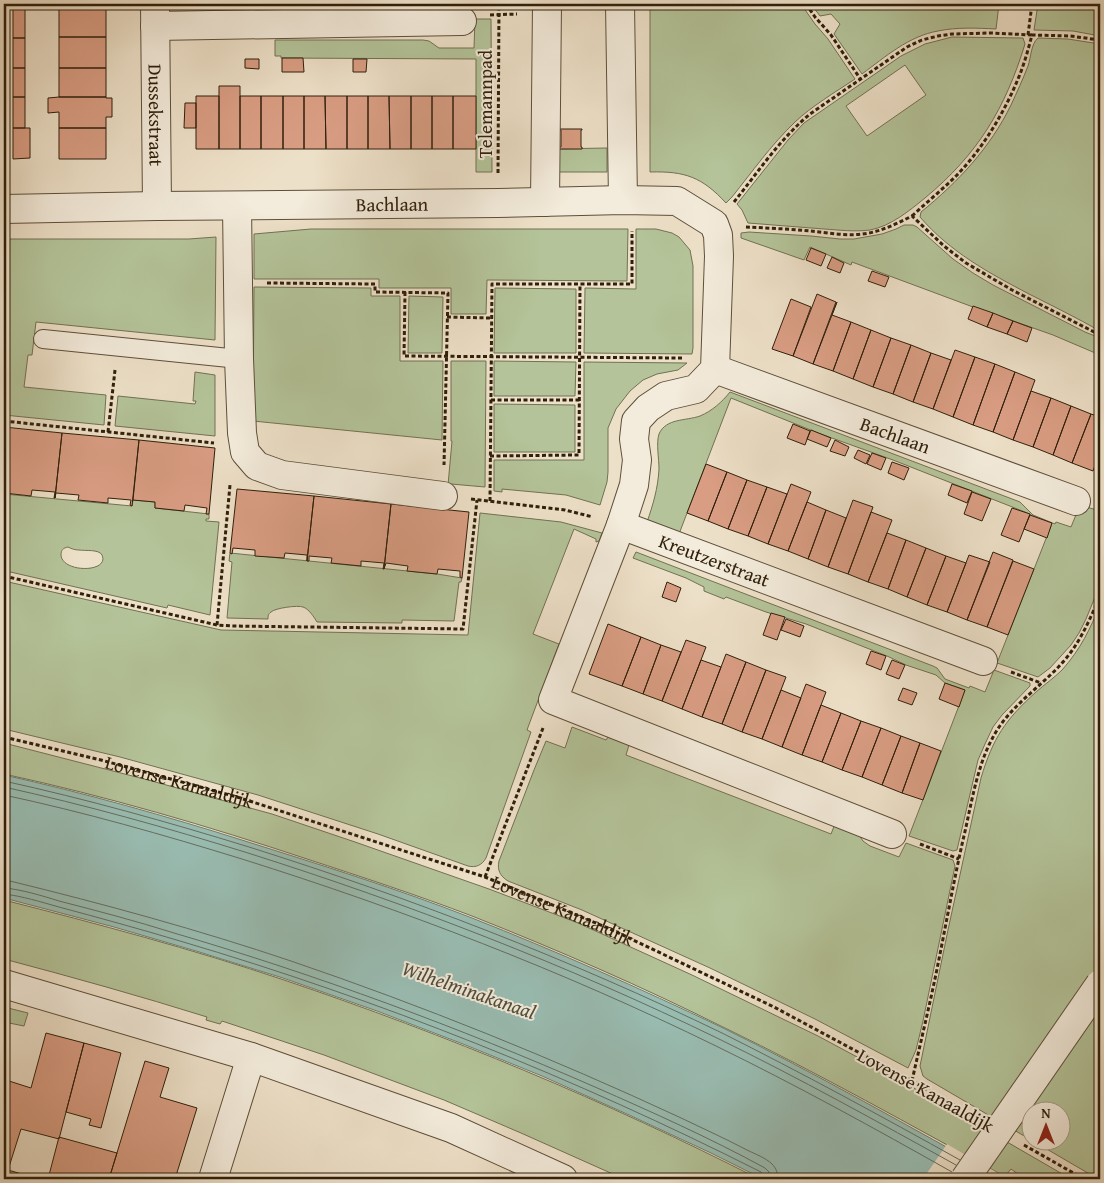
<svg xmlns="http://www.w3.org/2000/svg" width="1104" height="1183" font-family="'Gentium Book Plus',serif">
<rect width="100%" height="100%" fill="#ede0c8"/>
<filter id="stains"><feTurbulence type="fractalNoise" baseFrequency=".004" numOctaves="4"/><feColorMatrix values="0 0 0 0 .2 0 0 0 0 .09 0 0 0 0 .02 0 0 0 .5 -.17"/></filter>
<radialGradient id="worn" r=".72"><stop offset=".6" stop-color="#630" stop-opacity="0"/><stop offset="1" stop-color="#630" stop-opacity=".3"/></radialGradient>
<path fill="#b4c399" stroke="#727152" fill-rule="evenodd" d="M650 4H801L815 24 828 39 855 79C834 93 812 106 795 122 771 145 752 172 732 197L726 203C702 177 685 171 650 172Z
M811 4H999L996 29C977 28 957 27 938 31 909 36 885 57 862 74L834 34 840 24 831 14 820 16Z
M1038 4H1100V36L1073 31 1034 30Z
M475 19H491L492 172H476V59L281 58V56H275V40H423L429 41 439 48H474Z
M952 37 1023 38 1025 44C1005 109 978 154 925 198 909 211 891 226 870 230 854 232 839 230 824 229 799 227 773 225 748 223L742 210 737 204 788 140 804 123 901 56 925 44ZM905 65 926 95 867 136 846 106Z
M1038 38 1068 39 1100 44V331C1077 318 1053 306 1029 294 989 273 950 252 920 217L921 212C958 182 990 148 1011 105 1017 92 1023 79 1028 66 1031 57 1031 44 1038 38Z
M607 148V172H552V149Z
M904 225H913L917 227 953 259 973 273 993 285 1085 332 1100 338V355L1053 335 974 307H973L852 262 851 265 810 247 804 260 741 238V233L749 232 811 236 840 239H854L882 234 896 229Z
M311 229H628L627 281 487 280 486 314H451V288H379V279H254V234Z
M636 229H656L672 233 679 237 690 250 693 266V348L692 354 584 353 585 288 636 289Z
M216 237 215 340 36 322 32 355H28L24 387 106 395 104 425 4 415V239H189Z
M254 287 371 288V296H400V361H443L442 440 253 421Z
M495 288 576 289V353H494Z
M409 296 443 297 442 353H408Z
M451 361H486L485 487 451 484 450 485H448L452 441H451Z
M494 361 576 362 575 396H494Z
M584 362 687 363 678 370 657 374 643 380 630 391 616 409 608 428V472L607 482 600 505 566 495 502 489V492L494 491V460H584Z
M195 372 215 375V436L115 426 118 396 195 404 196 401H193Z
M730 392 1020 502 1033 515 1055 524 1056 522 1071 527 1080 505 1100 511V585L1086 619 1079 633 1071 645 1050 668 1038 677 997 663 1051 526 1025 512 893 460 818 433 731 398 679 534 647 522C653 505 658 488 659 469 659 459 656 443 659 434 666 418 686 421 700 416 712 411 722 402 730 392Z
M494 404 575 405V452H494Z
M4 494 132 506 133 500 155 502V508L209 514V519H206V521L219 522 210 615 168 605 167 608 6 571V568H4ZM68 547C72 549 75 550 79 550 85 551 99 549 102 555 110 573 62 573 61 555 61 550 63 548 68 547Z
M480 513 561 522 602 533 599 541 596 542V539L574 529 533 634 559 644 527 730 531 732 486 858C482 865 476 868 468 866L378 834 258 795 120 757 4 729V581L221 630 468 635Z
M636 552 933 666 937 668 945 679 969 688 970 686 985 692 994 670 1030 683V686L1002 715 993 727 985 744 978 760 957 850 953 851 909 836 965 690 945 683 936 675 906 665 887 656 806 624 766 612 726 597 724 599 704 591V587L686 578 633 558Z
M230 553 437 574 462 578 461 582H459L454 621 402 620V623L317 622C314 617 309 609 303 607 298 605 275 608 271 612 268 614 268 616 268 619L227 618 232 562 229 561Z
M1100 604V930L1094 939 1100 944V1179H1098L1033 1141 1062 1140V1110H1032L1031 1140 927 1079 923 1076 920 1066 948 930 981 778C993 738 1005 720 1036 692 1045 684 1054 678 1062 670 1080 650 1091 628 1100 604Z
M572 727 606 740 608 737 629 745 626 755 831 834 835 824 857 832 863 841 870 846 899 857 906 843 953 860 955 866 923 1021 916 1050 908 1068 815 1019 710 968 582 910 508 881C500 876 497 870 499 861L534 770 546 741 565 748Z
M4 743 148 780 272 814 355 842 489 889 578 923 692 975 818 1036 900 1080 1071 1179H1016L1018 1174 1011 1169 1006 1175 1004 1176C912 1126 820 1074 725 1028 643 987 558 950 472 916 417 895 362 877 307 859 208 826 106 796 4 774Z
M4 900C98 924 192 949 284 980 447 1035 606 1101 759 1179H624L521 1133 444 1100 324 1055 222 1021 220 1024 206 1020 207 1017C140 996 72 977 4 959Z
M4 1007 28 1013 24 1026 4 1022Z"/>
<path fill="#99bdb3" stroke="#6f7e6f" d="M4 775C85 793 166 816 245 841 321 865 398 889 472 918 556 951 639 988 721 1027 817 1074 910 1127 1004 1179L1006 1176 1012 1179H763L711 1153 627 1114 542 1076 463 1044 377 1011 283 978 196 951 114 927 4 898Z"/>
<path fill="#ede0c8" d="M947 1144 1003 1176 1005 1173 1007 1174 1004 1179H923Z"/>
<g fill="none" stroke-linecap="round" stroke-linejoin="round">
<path stroke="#646e5e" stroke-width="1" d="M4 781C86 799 168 822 249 847 411 898 569 959 722 1033 802 1073 881 1116 960 1160
M4 787C86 805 168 828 248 853 409 904 567 965 719 1039 799 1078 878 1122 956 1165
M4 795C84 812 164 835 242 859 404 910 563 971 716 1046 796 1085 874 1128 952 1172
M4 880 10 881C104 904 199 930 291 961 423 1006 552 1058 679 1117 702 1128 724 1138 747 1150 755 1154 766 1158 772 1164 776 1168 778 1173 778 1179
M4 888C20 889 43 896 59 901 98 911 136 921 174 933 317 975 458 1027 595 1087 652 1112 710 1138 765 1168L769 1172 770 1179
M4 894C22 896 41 902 59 907 100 918 140 929 180 941 380 1000 575 1078 761 1172L763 1175 764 1179"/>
</g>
<path fill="#d99d83" stroke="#2f1f0a" d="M49 4H106V8H49Z
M13 8H25V38H13Z
M59 8H106V37H59Z
M59 37H106V68H59Z
M13 38H25V68H13Z
M282 58H303L304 72H282Z
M245 59H259V69L245 68Z
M353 59H367L366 72H353Z
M13 68H25V97H13Z
M59 68H106V97H59Z
M219 86H240V149H219Z
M196 96H219V149H196Z
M240 96H261V149H240Z
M261 96H283V149H261Z
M283 96H304V149H283Z
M304 96H325L326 149H304Z
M325 96H347V149H326Z
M347 96H368V149H347Z
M368 96H389L390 149H368Z
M389 96H411V149H390Z
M411 96H432V149H411Z
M432 96H453V149H432Z
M453 96H476V149H453Z
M13 97H25V128H13Z
M59 97H106V98H112V117H106V128H59V112L48 113V98Z
M185 103H196V128H184Z
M13 128H30V158L13 159Z
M59 128H106V159H59Z
M560 129H582V130H581V147H582V149H559V147H561V130H560Z
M811 248 826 254 821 266 806 260Z
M832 257 844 263 840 273 827 268Z
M872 271 889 277 885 287 868 281Z
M817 294 836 302 813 364 793 356Z
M791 299 811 307 793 356 772 349Z
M837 302 832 315 851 322 833 371 813 364Z
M973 306 993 313 987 327 968 319Z
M993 313 1013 321 1007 334 987 327Z
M1013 321 1032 328 1027 342 1007 334Z
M851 322 871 330 853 379 833 371Z
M871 330 891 338 873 387 853 379Z
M891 338 911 345 893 394 873 387Z
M911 345 931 353 913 402 893 394Z
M955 350 975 357 953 417 933 409Z
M931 353 951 360 933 409 913 402Z
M975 357 995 364 973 425 953 417Z
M995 364 1015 372 993 432 973 425Z
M1015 372 1035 380 1013 440 993 432Z
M1031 391 1051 398 1033 447 1013 440Z
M1051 398 1071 406 1053 455 1033 447Z
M1071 406 1091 414 1072 463 1053 455Z
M1091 414 1100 417V452L1093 471 1072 463Z
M793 424 810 431 805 445 787 438Z
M4 427 62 433 55 498H54L55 492 32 490 31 496 4 493Z
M811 430 831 438 827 447 807 439Z
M62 433 139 440 132 506 130 505 131 500 108 498V503L78 500 79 495 56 493 55 498Z
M139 440 215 448 209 514H206L207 508 185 505 184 511 155 508V502L133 500Z
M835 440 849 447 845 456 830 451Z
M858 450 870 455 866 464 854 458Z
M872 453 886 458 881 470 867 464Z
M892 462 909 468 904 480 888 473Z
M706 464 727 472 708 521 687 513Z
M727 472 747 480 728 529 708 521Z
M747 480 767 487 748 536 728 529Z
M791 484 811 492 788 551 768 544Z
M952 484 972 491 967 503 948 495Z
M767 487 787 494 768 544 748 536Z
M237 489 314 496 307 561V555L285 553 284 558 255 556V550L233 548 232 554 230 553Z
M972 492 991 499 982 521 964 514Z
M314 496 391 504 384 569H383L384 563 361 561V566L331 563 332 558 309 556V561H307Z
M853 500 873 507 848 574 828 567Z
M807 502 826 510 808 559 788 551Z
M391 504 469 512 462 578 460 577V571L438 569 437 574 407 571 408 566 386 563 384 569Z
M1012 508 1030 514 1019 542 1001 535Z
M826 510 846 518 828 567 808 559Z
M871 512 892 520 868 582 848 574Z
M1030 515 1052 523 1047 538 1024 529Z
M887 533 906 540 888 589 868 582Z
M906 540 926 548 907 597 888 589Z
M926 548 946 556 927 605 907 597Z
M993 552 1013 560 987 627 967 620Z
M969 555 990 562 967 620 947 612Z
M946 556 966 563 947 612 927 605Z
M1013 561 1034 569 1008 635 987 627Z
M667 582 681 588 676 602 662 597Z
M771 613 785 617 777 640 763 635Z
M786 619 804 626 800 637 781 630Z
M608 624 641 637 622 686 589 674Z
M641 637 661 645 643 694 622 686Z
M686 640 706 647 682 709 662 701Z
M661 645 681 652 662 701 643 694Z
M871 651 886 656 881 670 866 664Z
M726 654 746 662 722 724 702 717Z
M701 660 721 667 702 717 682 709Z
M892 660 905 665 899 679 886 674Z
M746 662 766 670 742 732 722 724Z
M766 670 786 677 762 739 742 732Z
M945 683 965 690 959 707 939 699Z
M806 684 826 692 802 755 782 747Z
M903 688 917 693 912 705 898 700Z
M781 690 801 698 782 747 762 739Z
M821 705 841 713 822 762 802 755Z
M841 713 861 721 842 770 822 762Z
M861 721 881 728 862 777 842 770Z
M881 728 901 736 882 785 862 777Z
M901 736 920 743 902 793 882 785Z
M920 743 941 751 923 800 902 793Z
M46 1033 84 1043 66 1112 59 1139 21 1129 8 1170 4 1168V1099L9 1081 31 1088Z
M84 1043 121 1053 101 1128 89 1125 91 1119 66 1112Z
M145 1061 169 1068 160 1097 197 1108 175 1179H109Z
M59 1137 117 1153 109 1179H48Z
M4 1168 8 1170 39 1179H4Z"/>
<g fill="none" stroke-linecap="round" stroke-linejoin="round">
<g stroke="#5e4f3a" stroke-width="20">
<path id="service" d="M43 339 239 359"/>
</g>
<g stroke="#5e4f3a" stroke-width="30">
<g id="minor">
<path id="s2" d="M155 4 157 206"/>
<path d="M620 4 623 200"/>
<path d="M155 26 462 21"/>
<path d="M545 202 547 4"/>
<path d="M237 206 239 359 242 433 245 452 257 466 282 475 443 496"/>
<path id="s3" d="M4 209 157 206 498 203 623 200 677 201 714 224 718 235 719 256 715 369 696 389 666 396 648 408 636 421 634 439 637 460 634 485 621 525"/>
<path id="s4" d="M715 369 1076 501"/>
<path id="s5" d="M892 834 553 700 621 525 983 661"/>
<path d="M4 984 251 1057 451 1128 563 1179"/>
<path d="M213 1179 251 1057"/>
</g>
</g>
<g stroke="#2f1f0a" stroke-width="3" stroke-dasharray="4 2.5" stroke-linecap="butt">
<path d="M8 4V178"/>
<path d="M806 4 815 17 831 35 861 80"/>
<path d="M490 15 517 14"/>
<path d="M1028 35 1032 4"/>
<path d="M498 173 499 4"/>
<path d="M734 202C758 172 780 139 810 114L907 47 922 40 938 36 952 34 991 33 1032 35"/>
<path d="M912 216C927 202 943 189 957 175 983 148 1004 113 1018 79 1024 65 1028 50 1032 35L1070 36 1100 40"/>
<path d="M746 227C767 228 790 229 811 231 830 233 850 237 869 233 884 230 898 223 912 216L944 246 966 263 1012 290 1100 335"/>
<path d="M267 283 375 284V292L448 293 444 465"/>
<path d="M405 292 404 356 682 358"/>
<path d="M447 317 491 318"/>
<path d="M491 400H580"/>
<path d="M4 421 214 443"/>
<path d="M108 432 115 370"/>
<path d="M490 456 579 455 580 284"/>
<path d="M471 499 565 510 593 517"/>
<path d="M490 501 492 284H632V231"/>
<path d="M4 576 217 625 232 626 463 629 477 500"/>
<path d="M217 625 230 485 231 483"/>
<path d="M1011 672 1041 683"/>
<path id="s1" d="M4 737 101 760 237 797 485 877 608 928 774 1007 912 1081 973 1116"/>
<path d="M920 844 959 859"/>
<path d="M485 877 543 728"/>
<path d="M912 1081C921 1040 931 1000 939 959 947 919 954 880 963 840 971 807 976 769 992 739 1008 707 1040 688 1063 662 1080 643 1090 619 1100 596"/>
<path d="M1024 1145 1084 1179"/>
</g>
<use href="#service" stroke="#f3ebdb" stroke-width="18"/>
<use href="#minor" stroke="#f3ebdb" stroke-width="28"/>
<g stroke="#5e4f3a" stroke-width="30" stroke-linecap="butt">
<path id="tertiary-bridge" d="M965 1179 1100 984"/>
</g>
<use href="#tertiary-bridge" stroke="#f3ebdb" stroke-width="28"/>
</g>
<g text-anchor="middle" stroke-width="4" stroke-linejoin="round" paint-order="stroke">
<g font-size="19" fill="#2f1f0a" stroke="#f3ebdb">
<text transform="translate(485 104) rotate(-90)" y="7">Telemannpad</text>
<text dy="7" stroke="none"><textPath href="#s2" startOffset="111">Dussekstraat</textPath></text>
<text dy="7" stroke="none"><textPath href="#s3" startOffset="388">Bachlaan</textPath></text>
<text dy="7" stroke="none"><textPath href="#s4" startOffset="192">Bachlaan</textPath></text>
<text dy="7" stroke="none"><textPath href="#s5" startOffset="652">Kreutzerstraat</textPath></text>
<text dy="7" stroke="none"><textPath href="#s1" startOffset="181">Lovense Kanaaldijk</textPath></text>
<text dy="7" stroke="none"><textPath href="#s1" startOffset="586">Lovense Kanaaldijk</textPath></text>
<text transform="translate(926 1090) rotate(29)" y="7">Lovense Kanaaldijk</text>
</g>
<g font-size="20" font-style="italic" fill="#4f4e3d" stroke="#f3ebdb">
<text transform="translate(469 990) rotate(19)" y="7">Wilhelminakanaal</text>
</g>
</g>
<rect width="1104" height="1183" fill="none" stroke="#ede0c8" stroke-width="20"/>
<rect x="5" y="5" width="1094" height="1173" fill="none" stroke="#2f1f0a" stroke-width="2.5"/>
<rect x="10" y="10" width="1084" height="1163" fill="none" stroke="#2f1f0a"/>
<g transform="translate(1046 1126)"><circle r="24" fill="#f3ebdb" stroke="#a59987"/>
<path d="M0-4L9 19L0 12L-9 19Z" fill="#8f2418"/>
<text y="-8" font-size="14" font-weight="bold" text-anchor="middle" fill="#2f1f0a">N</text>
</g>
<rect width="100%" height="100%" filter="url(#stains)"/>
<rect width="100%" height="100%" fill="url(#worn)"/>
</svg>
